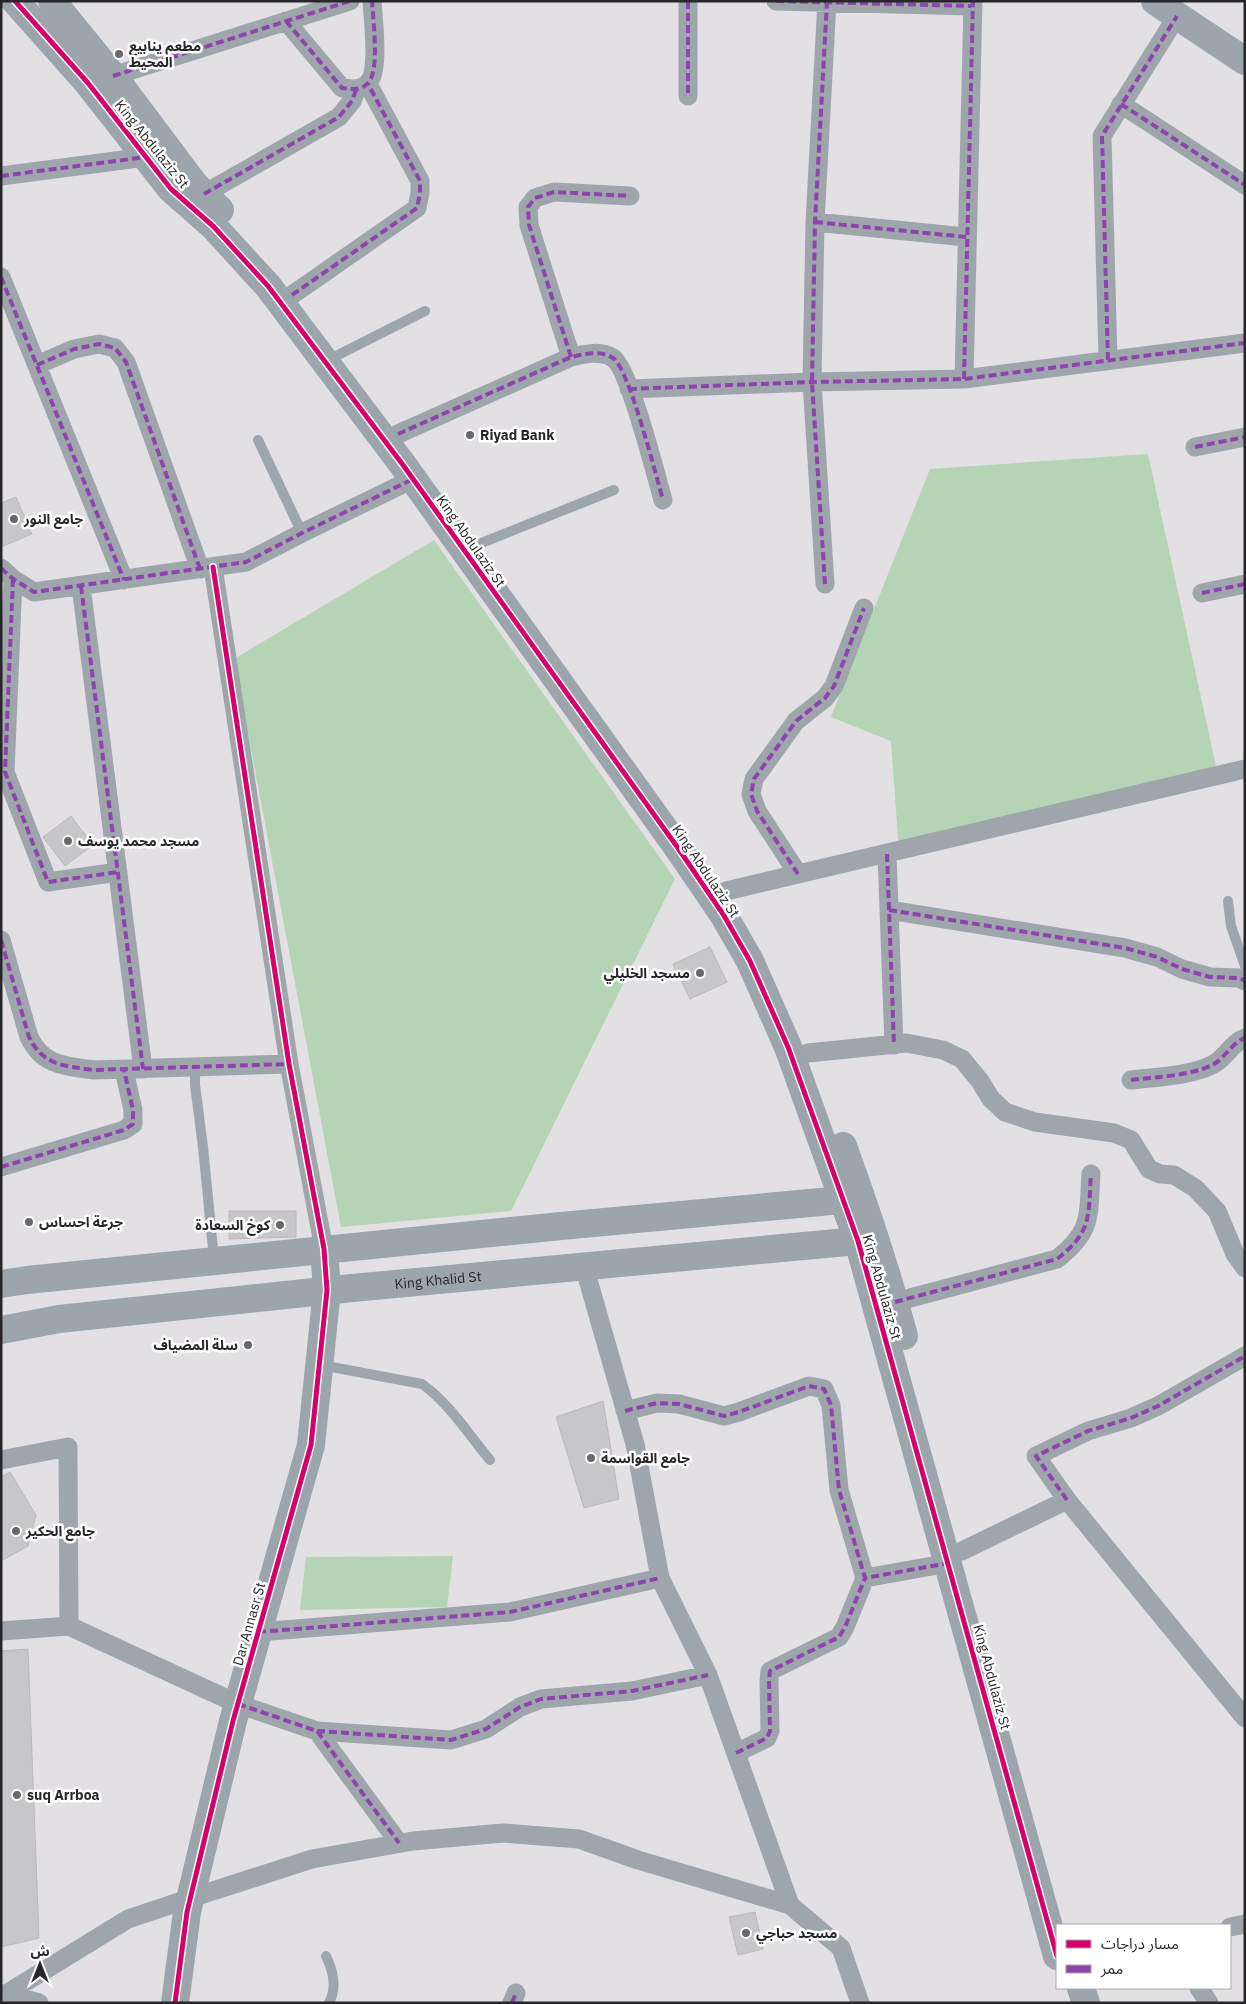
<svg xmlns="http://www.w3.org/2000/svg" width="1246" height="2004" font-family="'IBM Plex Sans','Noto Sans Arabic',sans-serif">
<rect width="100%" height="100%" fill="#e2e0e3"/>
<path fill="#b5d3b5" d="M1148 454 1217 771 899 852 891 741 831 717 930 469Z
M434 540 675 879 511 1211 341 1227 234 659Z
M453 1556 447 1607 300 1610 306 1557Z"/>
<path fill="#c7c6c8" stroke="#bab8bb" d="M16 497 32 534 1 547V503Z
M71 816 93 845 65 866 43 837Z
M710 947 727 982 690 999 673 964Z
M229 1211H296V1237L229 1239Z
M603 1401 619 1499 584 1508 556 1417Z
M10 1472 36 1515 28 1546 1 1561V1477Z
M28 1649 39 1938 1 1947V1651Z
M755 1912 763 1949 738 1955 729 1917Z"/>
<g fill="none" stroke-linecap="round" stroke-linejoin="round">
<path stroke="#9ea6ac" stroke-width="10" d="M338 355 425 311
M258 440 302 533
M479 544 614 490
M1228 901 1231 926 1245 966
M195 1068V1085L203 1147 214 1259
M321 1365 422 1384C449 1403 469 1435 490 1460
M326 1956C333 1970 337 1988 329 2003"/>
<path stroke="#9ea6ac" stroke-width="19" d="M688 1V96
M776 1 971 6
M286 21 342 88C351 89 361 91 368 83 380 71 373 19 372 1
M113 76 350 1
M1121 104 1245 185
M1 176 146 157
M204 194 339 117 352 101 356 90
M815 222 966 237
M1 277 124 580
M292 295 417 208 420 193V181L368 84
M571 357 529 225 528 207 535 198 554 192 630 196
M1108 360 1102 136 1177 16
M37 365 74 349 99 344 115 348 126 362 200 569
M964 379 973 1
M629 389 812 382 964 379 1245 343
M398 434 571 357C584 354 601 350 613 358 629 368 656 476 663 500
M1195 447 1245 437
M213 567 289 1064 324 1249
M1 568 13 579 34 592 246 562 302 533 413 479
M13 579 5 772 48 882 118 872
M825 584 812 382 815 222 827 1
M81 586 143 1069
M1202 593 1245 584
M887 854 894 1045
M798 874 757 811 751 794 754 779 796 721 825 698 834 686 864 608
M726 891 1245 769
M889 910 1125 948 1157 957 1182 969 1210 977 1239 978 1245 981
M1 940 29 1037C43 1066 65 1066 94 1070L289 1064
M808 1053 906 1043 943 1050 962 1059 980 1081 991 1099 1005 1112 1035 1122 1114 1133 1131 1140 1149 1169 1160 1174 1174 1175 1195 1188 1217 1211 1235 1254 1245 1268
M1131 1080C1155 1077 1190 1076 1212 1065 1225 1059 1231 1043 1245 1038
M1 1167 124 1130 133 1124V1110L124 1070
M584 1266 635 1444 660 1578 708 1675 790 1905
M895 1302 1057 1259C1093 1231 1088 1216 1091 1174
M625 1411 657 1403 679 1404 724 1416 739 1412 809 1386 824 1389 831 1405 839 1490 865 1578 949 1563
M1 1460 68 1447 69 1626 1 1631
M1067 1500 1036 1456 1088 1431 1131 1418 1158 1406 1245 1356
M962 1551 1067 1500 1245 1718
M69 1626 238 1704 317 1731 399 1843
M258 1632 510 1612 660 1578
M317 1731 451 1740 486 1729 520 1707 541 1699 632 1691 708 1675
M736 1753 767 1738 770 1731 769 1681 770 1671 839 1637 845 1627 865 1578
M1230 1927 1245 1924
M1199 1988 1209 2003
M1 1994H6L39 2003
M6 1994 128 1919 191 1898 312 1859 413 1841 503 1833 579 1839 638 1860 790 1905 841 1948 860 2003
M512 2003 516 1993"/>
<g stroke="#9ca4ac" stroke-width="28">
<path d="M15 1 88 83 171 189 213 226 268 286 403 465 678 848 723 914 750 961 788 1047 858 1241 1057 1956"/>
<path d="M52 1 113 76 194 184 220 210"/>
<path d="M1155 1 1245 61"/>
<path d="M843 1146C866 1209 887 1272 904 1336"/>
<path d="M1 1284 27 1280 561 1226 842 1200 860 1195"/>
<path id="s1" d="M1 1330 59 1319 352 1288 858 1241 874 1237"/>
<path d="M1081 1988 1086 2003"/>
<path d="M175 2003 187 1912 233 1721 311 1445 327 1290 324 1249"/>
</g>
<path stroke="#8e44ad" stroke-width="4" stroke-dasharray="8 4" stroke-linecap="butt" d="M688 1V96
M776 1 971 6
M286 21 342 88C351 89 361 91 368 83 380 71 373 19 372 1
M113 76 350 1
M1121 104 1245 185
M1 176 146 157
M204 194 339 117 352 101 356 90
M815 222 966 237
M1 277 124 580
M292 295 417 208 420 193V181L368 84
M571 357 529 225 528 207 535 198 554 192 630 196
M1108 360 1102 136 1177 16
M37 365 74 349 99 344 115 348 126 362 200 569
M964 379 973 1
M629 389 812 382 964 379 1245 343
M398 434 571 357C584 354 601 350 613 358 629 368 656 476 663 500
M1195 447 1245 437
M1 568 13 579 34 592 246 562 302 533 413 479
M13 579 5 772 48 882 118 872
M825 584 812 382 815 222 827 1
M81 586 143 1069
M1202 593 1245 584
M887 854 894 1045
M798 874 757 811 751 794 754 779 796 721 825 698 834 686 864 608
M889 910 1125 948 1157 957 1182 969 1210 977 1239 978 1245 981
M1 940 29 1037C43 1066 65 1066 94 1070L289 1064
M1131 1080C1155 1077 1190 1076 1212 1065 1225 1059 1231 1043 1245 1038
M1 1167 124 1130 133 1124V1110L124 1070
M895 1302 1057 1259C1093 1231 1088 1216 1091 1174
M625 1411 657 1403 679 1404 724 1416 739 1412 809 1386 824 1389 831 1405 839 1490 865 1578 949 1563
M1067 1500 1036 1456 1088 1431 1131 1418 1158 1406 1245 1356
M258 1632 510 1612 660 1578
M238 1704 317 1731 399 1843
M317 1731 451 1740 486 1729 520 1707 541 1699 632 1691 708 1675
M736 1753 767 1738 770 1731 769 1681 770 1671 839 1637 845 1627 865 1578
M512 2003 516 1993"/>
<g stroke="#fff" stroke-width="8">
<path id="cycleway" d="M15 1 88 83 171 189 213 226 268 286 403 465 678 848 723 914 750 961 788 1047 858 1241 1057 1956
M175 2003 187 1912 233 1721 311 1445 327 1290 324 1249 289 1064 213 567"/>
</g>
<use href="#cycleway" stroke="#d6006c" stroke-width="5"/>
</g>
<g fill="#686769" stroke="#fff" stroke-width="2">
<circle cx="119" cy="54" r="5"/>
<circle cx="470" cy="435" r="5"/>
<circle cx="14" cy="519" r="5"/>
<circle cx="68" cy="841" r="5"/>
<circle cx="700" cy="973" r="5"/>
<circle cx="29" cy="1222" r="5"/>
<circle cx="280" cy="1225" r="5"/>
<circle cx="248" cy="1345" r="5"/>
<circle cx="591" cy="1458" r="5"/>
<circle cx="16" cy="1531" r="5"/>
<circle cx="17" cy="1795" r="5"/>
<circle cx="746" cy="1933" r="5"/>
</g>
<g text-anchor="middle" stroke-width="5" stroke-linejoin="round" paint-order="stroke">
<g font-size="14" font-weight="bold" fill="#272628" stroke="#fff" text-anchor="start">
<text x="129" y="51">مطعم ينابيع<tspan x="129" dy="16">المحيط</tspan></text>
<text x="480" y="440">Riyad Bank</text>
<text x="24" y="524">جامع النور</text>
<text x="78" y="846">مسجد محمد يوسف</text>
<text x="690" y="978" text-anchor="end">مسجد الخليلي</text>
<text x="39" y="1227">جرعة احساس</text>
<text x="270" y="1230" text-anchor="end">كوخ السعادة</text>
<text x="238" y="1350" text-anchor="end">سلة المضياف</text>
<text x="601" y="1463">جامع القواسمة</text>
<text x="26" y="1536">جامع الحكير</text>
<text x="27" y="1800">suq Arrboa</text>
<text x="756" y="1938">مسجد حباجي</text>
</g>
<g font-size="14" fill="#272628" stroke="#fff">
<text transform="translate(152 144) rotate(51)" y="5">King Abdulaziz St</text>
<text transform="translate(471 541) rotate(55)" y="5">King Abdulaziz St</text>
<text transform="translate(706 871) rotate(56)" y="5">King Abdulaziz St</text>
<text dy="5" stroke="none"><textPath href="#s1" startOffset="440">King Khalid St</textPath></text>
<text transform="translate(882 1287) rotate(74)" y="5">King Abdulaziz St</text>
<text transform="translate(249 1624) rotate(-74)" y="5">Dar Annasr St</text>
<text transform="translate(992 1677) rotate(75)" y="5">King Abdulaziz St</text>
</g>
</g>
<rect width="1246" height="2004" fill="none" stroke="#272628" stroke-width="5"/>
<rect x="1056" y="1924" width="175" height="65" fill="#ffffff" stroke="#a9a8a9"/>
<rect x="1066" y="1940" width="25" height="8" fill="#d6006c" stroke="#a9a8a9"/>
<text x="1101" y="1949" font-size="15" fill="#272628">مسار دراجات</text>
<rect x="1066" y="1965" width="25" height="8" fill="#8e44ad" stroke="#a9a8a9"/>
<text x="1101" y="1974" font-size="15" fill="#272628">ممر</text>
<g transform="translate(40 1964)" stroke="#ffffff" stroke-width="4" paint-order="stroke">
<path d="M0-4L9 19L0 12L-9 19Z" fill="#272628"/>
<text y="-8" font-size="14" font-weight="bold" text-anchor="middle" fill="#272628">ش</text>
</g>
</svg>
